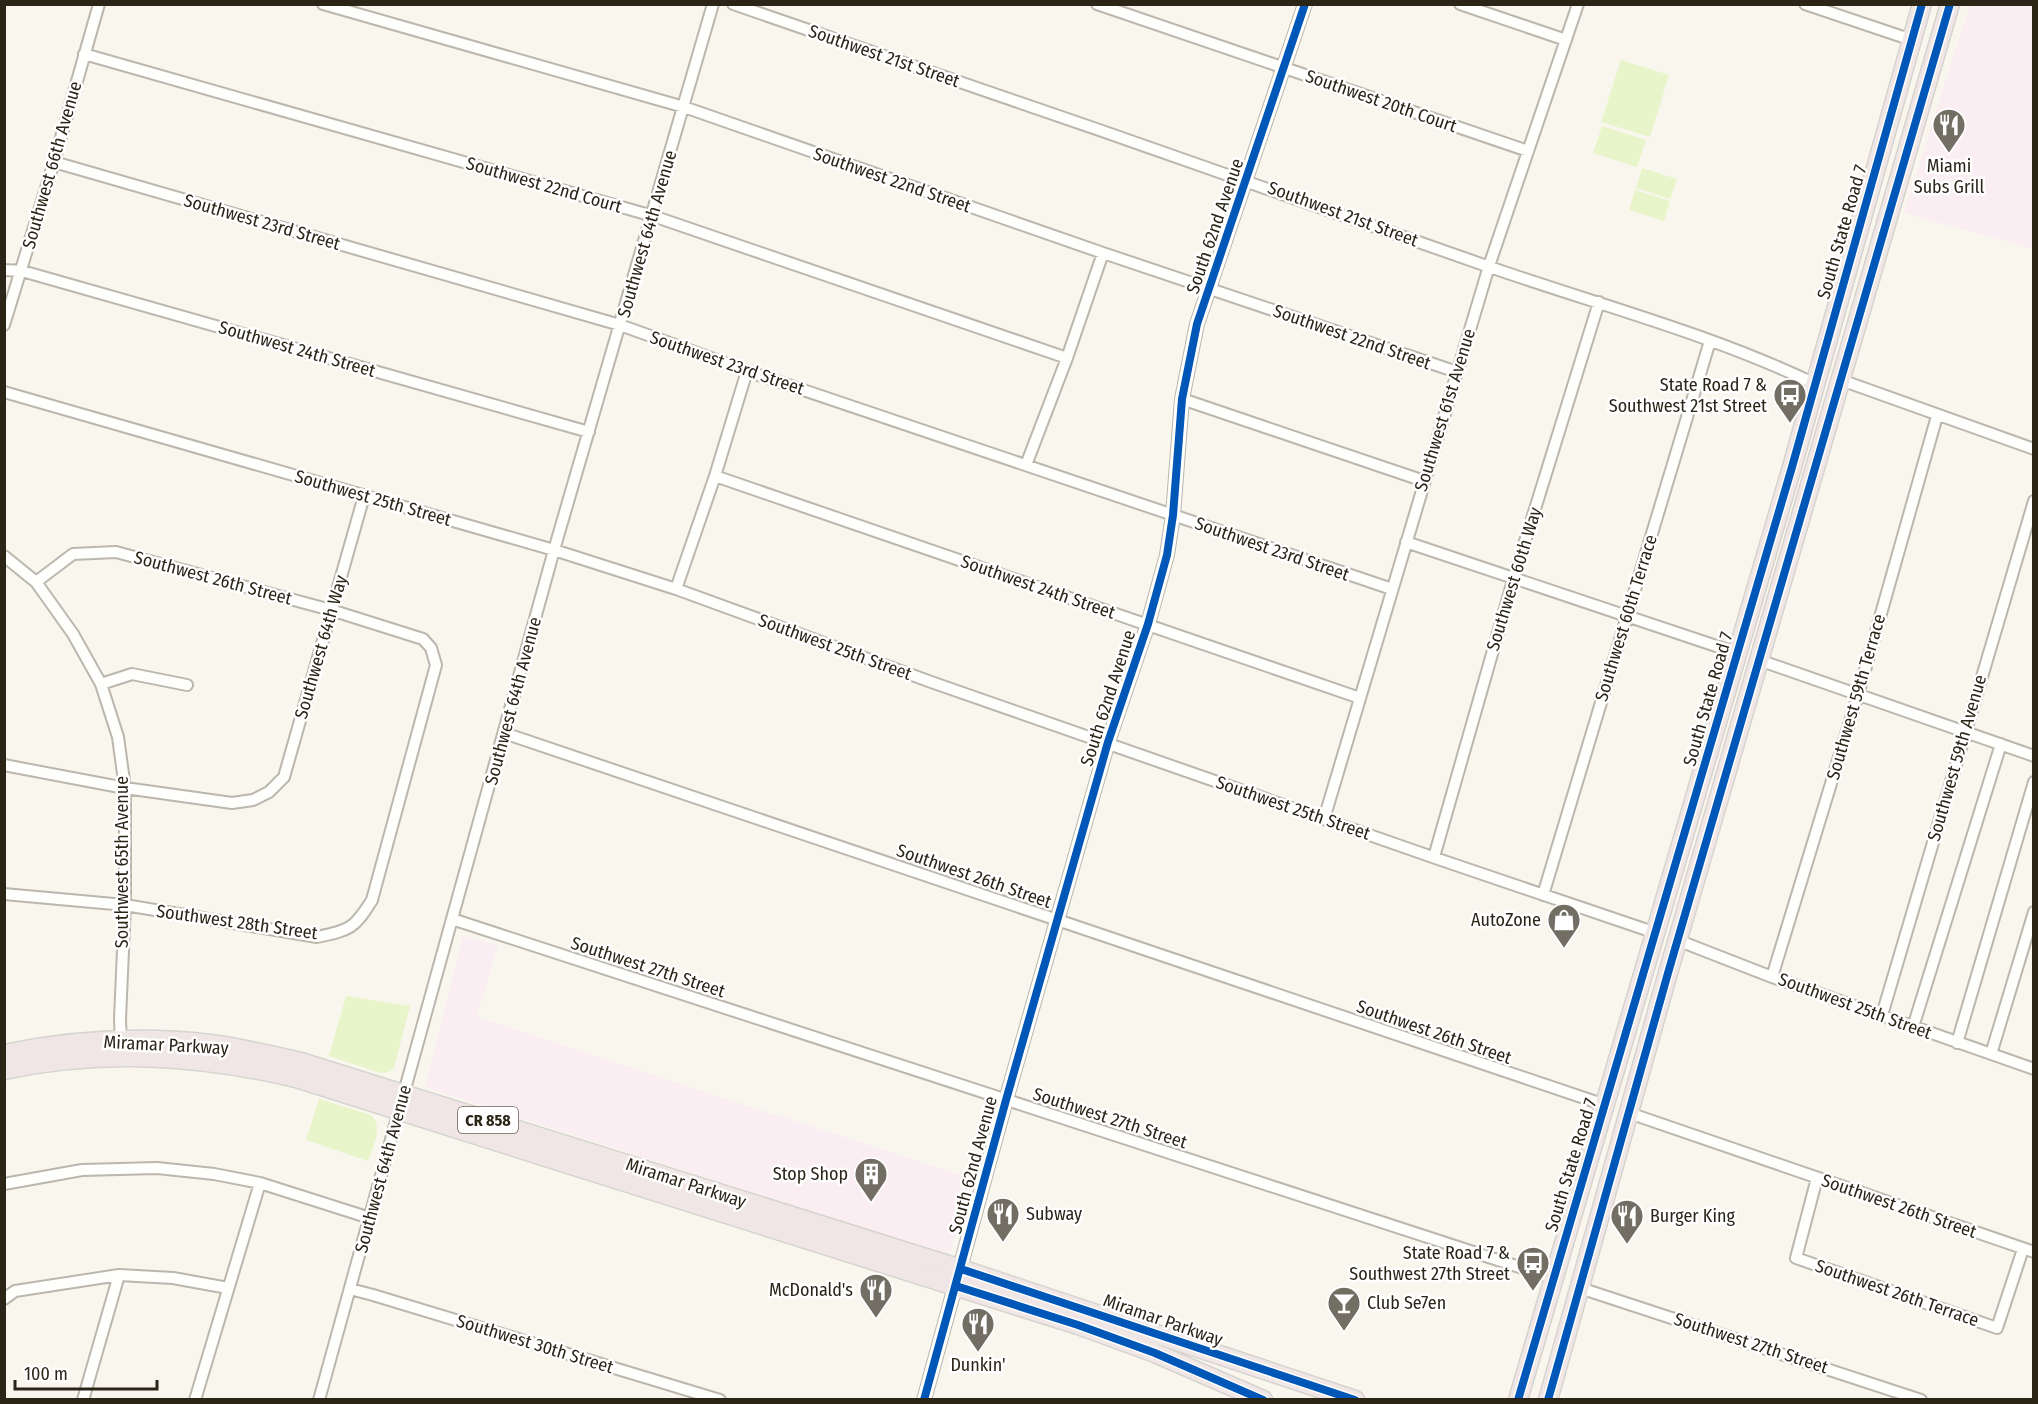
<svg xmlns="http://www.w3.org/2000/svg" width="2038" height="1404" font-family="'Fira Sans Condensed',sans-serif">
<rect width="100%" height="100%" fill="#f9f6ee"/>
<path fill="#faeef2" d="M1970 4 2033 5V249L1904 213Z
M463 936 498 945 477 1017 972 1179 949 1256 425 1087Z"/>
<path fill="#e8f4c9" d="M1621 60 1669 75 1650 137 1601 122Z
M1602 126 1646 140 1637 167 1593 153Z
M1642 168 1677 179 1670 199 1636 188Z
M1635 190 1670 201 1664 221 1629 210Z
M346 996 410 1006 394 1068 389 1072 381 1073 329 1056Z
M319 1099 371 1115C384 1127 373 1146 368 1161L306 1140Z"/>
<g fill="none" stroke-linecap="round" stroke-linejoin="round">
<g stroke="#bbb7ad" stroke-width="14">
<path id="minor" d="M323 4 684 107 1103 253 1457 372
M733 4C984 90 1234 176 1484 265 1595 304 1709 333 1815 384
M1097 4 1528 151
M1460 4 1566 40
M1805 4 1912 40
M84 54 653 216 1067 358
M54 162 620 325 747 371 1392 589
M4 270 22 271 589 432
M4 325 54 162 99 4
M1841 380 2034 449
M4 392 554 550 676 589 934 683 1441 860 1656 933
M1182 399 1424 481
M1026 465 1067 358 1103 253
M715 476 1360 698
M1406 542 1737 653
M4 556 36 582 73 554 116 552 331 610 423 639 431 648 436 665 372 900C354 929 350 930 317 937L125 905 4 894
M36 582 73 634 101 684 118 737 125 788V905L120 1019 121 1045
M676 589 715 476 747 371
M1759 660 2034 756
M101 684 132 674 187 685
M504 733 1605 1105
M4 765 125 788 232 803 253 800 269 792 284 777 364 496
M1324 819 1489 266 1578 4
M1434 857 1514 577 1599 302
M1543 895 1710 341
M452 919 1553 1278
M1677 940 1772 977 2034 1069
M1772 977 1858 695 1937 416
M1882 1015 2034 501
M1913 1027 2001 744
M1957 1043 2034 782
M1991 1054 2034 912
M1629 1113 2034 1252
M1817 1178 1796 1258 1997 1328 2023 1249
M4 1184 82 1170 157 1168 214 1174 260 1183 370 1218
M1580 1288 1921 1400
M350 1289 373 1295 720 1400
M4 1299 15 1291 119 1275 173 1278 228 1288
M83 1400 119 1275
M195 1400 260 1183
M319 1400 554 550 713 4"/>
</g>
<g stroke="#bbb7ad" stroke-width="16">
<path id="tertiary" d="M924 1400 1006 1100 1108 742 1148 624 1167 555 1173 515 1182 399 1197 324 1305 4"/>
</g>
<g stroke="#d6d4cf" stroke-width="21">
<path id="primary" d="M4 1054C72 1040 142 1036 210 1044 241 1048 271 1055 301 1062L961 1269 1355 1400
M4 1070C104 1049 198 1055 296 1078L1078 1325 1155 1353 1263 1400
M1518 1400 1792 467 1922 4
M1548 1400 1668 973 1950 4"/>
</g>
<use href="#minor" stroke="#fefefc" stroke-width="10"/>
<use href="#tertiary" stroke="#fefefc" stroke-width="14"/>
<use href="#primary" stroke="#f0e6e6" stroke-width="18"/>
<g stroke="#fff" stroke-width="11">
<path id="cycleway" d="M961 1269 1355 1400
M956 1286 1078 1325 1155 1353 1263 1400
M924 1400 1006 1100 1108 742 1148 624 1167 555 1173 515 1182 399 1197 324 1305 4
M1518 1400 1792 467 1922 4
M1548 1400 1668 973 1950 4"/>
</g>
<use href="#cycleway" stroke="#0057b8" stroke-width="8"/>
</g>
<defs>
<g id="restaurant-pin" transform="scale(1.725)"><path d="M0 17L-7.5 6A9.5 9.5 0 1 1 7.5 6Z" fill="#736e63" stroke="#fff"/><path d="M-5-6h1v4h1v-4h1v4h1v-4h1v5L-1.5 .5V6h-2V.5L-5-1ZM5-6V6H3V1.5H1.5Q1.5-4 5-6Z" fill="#fff"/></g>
<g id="bus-pin" transform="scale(1.725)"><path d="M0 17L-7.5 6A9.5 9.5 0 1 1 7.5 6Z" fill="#736e63" stroke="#fff"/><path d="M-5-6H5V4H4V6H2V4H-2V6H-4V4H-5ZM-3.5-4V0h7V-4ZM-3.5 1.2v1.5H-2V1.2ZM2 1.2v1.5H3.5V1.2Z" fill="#fff"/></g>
<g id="shop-pin" transform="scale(1.725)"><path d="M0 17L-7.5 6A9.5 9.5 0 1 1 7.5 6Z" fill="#736e63" stroke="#fff"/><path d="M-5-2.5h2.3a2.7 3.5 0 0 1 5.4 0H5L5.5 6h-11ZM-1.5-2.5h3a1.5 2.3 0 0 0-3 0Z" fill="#fff"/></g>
<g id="building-pin" transform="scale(1.725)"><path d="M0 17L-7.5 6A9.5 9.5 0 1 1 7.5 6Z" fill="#736e63" stroke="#fff"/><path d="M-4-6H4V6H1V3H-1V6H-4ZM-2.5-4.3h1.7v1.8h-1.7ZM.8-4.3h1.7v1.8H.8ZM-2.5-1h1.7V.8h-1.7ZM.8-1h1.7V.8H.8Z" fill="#fff"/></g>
<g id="bar-pin" transform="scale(1.725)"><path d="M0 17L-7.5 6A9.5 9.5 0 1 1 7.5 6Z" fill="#736e63" stroke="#fff"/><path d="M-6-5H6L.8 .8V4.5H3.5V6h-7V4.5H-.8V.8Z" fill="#fff"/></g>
</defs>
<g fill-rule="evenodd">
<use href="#restaurant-pin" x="1949" y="125"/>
<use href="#bus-pin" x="1790" y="395"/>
<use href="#shop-pin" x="1564" y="920"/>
<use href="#building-pin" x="871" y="1174"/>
<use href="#restaurant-pin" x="1003" y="1214"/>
<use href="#restaurant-pin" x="1627" y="1216"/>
<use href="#bus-pin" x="1533" y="1263"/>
<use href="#restaurant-pin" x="876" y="1290"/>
<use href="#bar-pin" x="1344" y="1303"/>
<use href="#restaurant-pin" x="978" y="1324"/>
</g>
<g text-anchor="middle" stroke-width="5" stroke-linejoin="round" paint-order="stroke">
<rect fill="#fff" stroke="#6b665d" stroke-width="1.5" x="458" y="1107" width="60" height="26" rx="4.5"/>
<g font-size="16" font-weight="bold" fill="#2b2518">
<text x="488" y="1126">CR 858</text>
</g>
<g font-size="18" fill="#2b2518" stroke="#fff">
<text transform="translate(884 56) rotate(19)" y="6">Southwest 21st Street</text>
<text transform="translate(1381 101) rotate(19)" y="6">Southwest 20th Court</text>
<text transform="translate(52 165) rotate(-74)" y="6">Southwest 66th Avenue</text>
<text transform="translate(892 180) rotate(19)" y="6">Southwest 22nd Street</text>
<text transform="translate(544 185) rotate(16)" y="6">Southwest 22nd Court</text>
<text transform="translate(1343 214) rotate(20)" y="6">Southwest 21st Street</text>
<text transform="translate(262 222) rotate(16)" y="6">Southwest 23rd Street</text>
<text transform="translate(1215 226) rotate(-71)" y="6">South 62nd Avenue</text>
<text transform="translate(1842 232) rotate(-74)" y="6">South State Road 7</text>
<text transform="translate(647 234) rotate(-74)" y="6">Southwest 64th Avenue</text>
<text transform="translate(1352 337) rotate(19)" y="6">Southwest 22nd Street</text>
<text transform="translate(297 349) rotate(16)" y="6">Southwest 24th Street</text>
<text transform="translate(727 363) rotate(19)" y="6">Southwest 23rd Street</text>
<text transform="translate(1445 410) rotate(-73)" y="6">Southwest 61st Avenue</text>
<text transform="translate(373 498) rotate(16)" y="6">Southwest 25th Street</text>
<text transform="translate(1272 549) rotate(19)" y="6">Southwest 23rd Street</text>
<text transform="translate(213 578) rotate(15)" y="6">Southwest 26th Street</text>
<text transform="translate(1514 579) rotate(-73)" y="6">Southwest 60th Way</text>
<text transform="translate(1038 587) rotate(19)" y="6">Southwest 24th Street</text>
<text transform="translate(1626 618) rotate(-73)" y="6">Southwest 60th Terrace</text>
<text transform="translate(321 647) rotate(-74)" y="6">Southwest 64th Way</text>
<text transform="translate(835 647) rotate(20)" y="6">Southwest 25th Street</text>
<text transform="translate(1856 697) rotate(-74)" y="6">Southwest 59th Terrace</text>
<text transform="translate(1108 698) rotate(-72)" y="6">South 62nd Avenue</text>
<text transform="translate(1708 699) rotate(-74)" y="6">South State Road 7</text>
<text transform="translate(513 701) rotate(-75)" y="6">Southwest 64th Avenue</text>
<text transform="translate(1957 758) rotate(-74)" y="6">Southwest 59th Avenue</text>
<text transform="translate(1293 808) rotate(19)" y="6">Southwest 25th Street</text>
<text transform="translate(122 862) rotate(-90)" y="6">Southwest 65th Avenue</text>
<text transform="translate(974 876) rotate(19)" y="6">Southwest 26th Street</text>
<text transform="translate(237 922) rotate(8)" y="6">Southwest 28th Street</text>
<text transform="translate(648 967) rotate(18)" y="6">Southwest 27th Street</text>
<text transform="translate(1855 1006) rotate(20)" y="6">Southwest 25th Street</text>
<text transform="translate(1434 1032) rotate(19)" y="6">Southwest 26th Street</text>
<text transform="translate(166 1045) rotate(3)" y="6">Miramar Parkway</text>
<text transform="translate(1110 1118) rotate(18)" y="6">Southwest 27th Street</text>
<text transform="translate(973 1165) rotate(-75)" y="6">South 62nd Avenue</text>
<text transform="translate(1571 1165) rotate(-73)" y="6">South State Road 7</text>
<text transform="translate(383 1169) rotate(-75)" y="6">Southwest 64th Avenue</text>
<text transform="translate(686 1183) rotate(18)" y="6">Miramar Parkway</text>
<text transform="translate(1899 1206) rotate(19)" y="6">Southwest 26th Street</text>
<text transform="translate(1897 1293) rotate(19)" y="6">Southwest 26th Terrace</text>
<text transform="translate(1163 1320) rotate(19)" y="6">Miramar Parkway</text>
<text transform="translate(1751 1343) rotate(18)" y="6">Southwest 27th Street</text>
<text transform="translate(535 1344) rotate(17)" y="6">Southwest 30th Street</text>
</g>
<g font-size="18" fill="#2b2518" stroke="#fff" text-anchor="end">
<text x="1949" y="172" text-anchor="middle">Miami<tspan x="1949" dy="21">Subs Grill</tspan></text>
<text x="1767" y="391">State Road 7 &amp;<tspan x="1767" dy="21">Southwest 21st Street</tspan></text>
<text x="1541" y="926">AutoZone</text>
<text x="848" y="1180">Stop Shop</text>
<text x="1026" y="1220" text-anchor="start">Subway</text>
<text x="1650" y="1222" text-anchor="start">Burger King</text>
<text x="1510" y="1259">State Road 7 &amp;<tspan x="1510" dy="21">Southwest 27th Street</tspan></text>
<text x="853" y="1296">McDonald's</text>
<text x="1367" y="1309" text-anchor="start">Club Se7en</text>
<text x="978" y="1371" text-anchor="middle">Dunkin'</text>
</g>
</g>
<rect width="2038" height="1404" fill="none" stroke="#2b2518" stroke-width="12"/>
<path d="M15 1380v9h142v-9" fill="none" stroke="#2b2518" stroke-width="3"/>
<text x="24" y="1380" font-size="18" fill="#2b2518" stroke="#ffffff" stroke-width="4.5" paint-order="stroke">100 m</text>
</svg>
